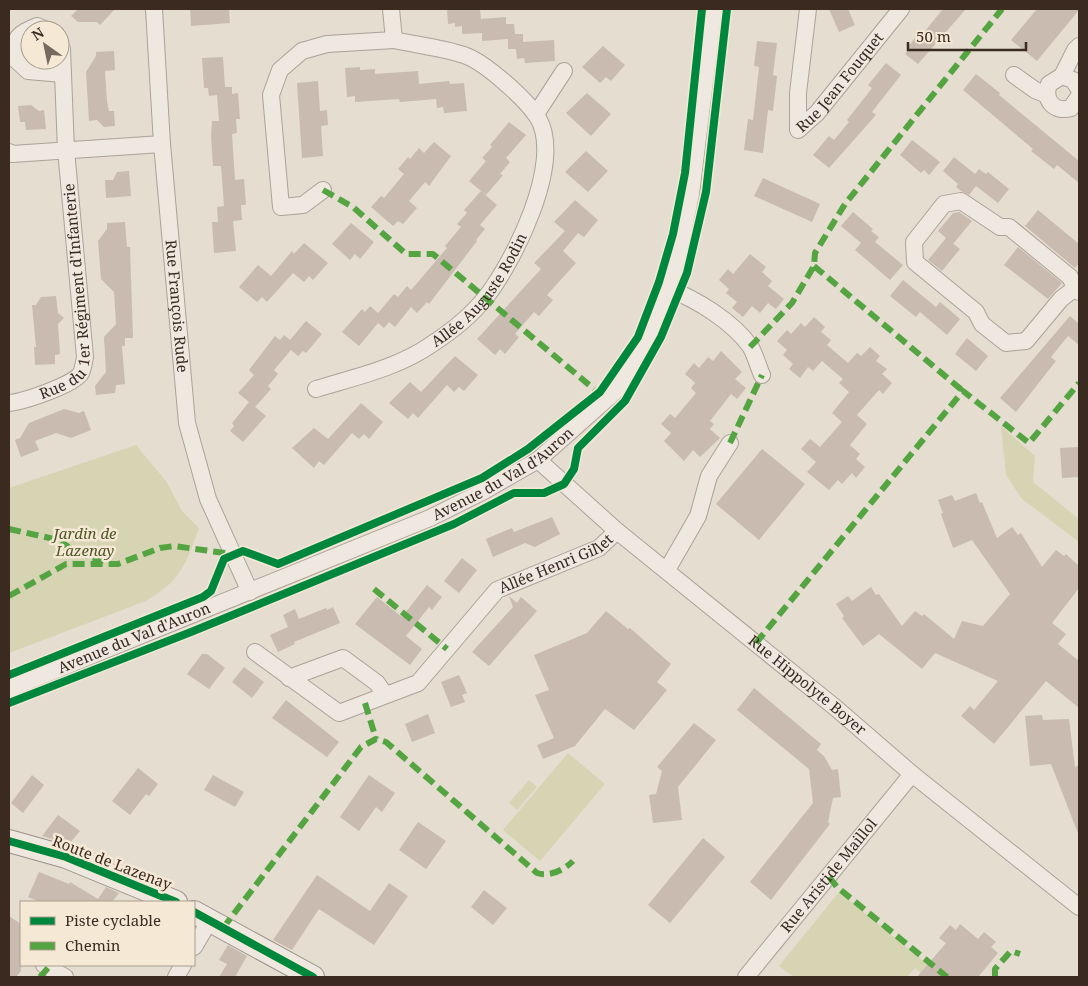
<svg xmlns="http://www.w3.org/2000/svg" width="1088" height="986" font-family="'Noto Serif',serif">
<rect width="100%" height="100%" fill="#e5ddd0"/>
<path fill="#d7d4b3" d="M1001 426 1035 456 1033 482 1079 519V542L1022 499 1006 475Z
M136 445 166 481 182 511 199 528C185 566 182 579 146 601L9 653V488Z
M568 753 605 784 540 861 503 830Z
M529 780 537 787 517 810 509 803Z
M839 892 933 969 921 973 915 968 907 977H794L779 966Z"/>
<path fill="#c9bbb0" d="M78 9H115L100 25 97 22H78L71 16Z
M190 9H229L230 23 191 26Z
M447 9H480L481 19 506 17V24H514L515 34H523V42L554 40 555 61 525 63 524 58 517 59 516 49H508V39L482 41V33L462 34V26L455 27V23L448 24Z
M829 9H848L855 25 839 32Z
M943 9H966L918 64 905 54 910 48 908 47 921 30 924 32Z
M1037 9 1079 10 1037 61 1011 40Z
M757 41 777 43 773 75 777 76 773 111 768 110 763 153 744 150 748 119 753 120 759 67 754 66Z
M603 46 625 65 611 81 606 77 600 83 582 67Z
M114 51 115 70 105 71 107 101 109 111H114L115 126 104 127 97 120 89 121 86 72 96 56V52Z
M223 57 225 87H232V94L238 93 240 119H236L237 133 232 134 235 180 244 179 246 205H241L242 220 233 221 236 251 214 253 212 222H218L217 207 224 206 221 166H213L211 136 212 121H219L217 95 209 96 208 88H204L202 58Z
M886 63 901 75 872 112 876 115 829 168 813 155 829 136 834 140 849 122 847 120 872 88 868 85Z
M360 67V70L375 69V74L418 71 419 84 449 81 450 84 464 83 467 111 444 113 443 107 437 108 436 99 400 102 399 99 355 102V96L347 97 345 68Z
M976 74 1000 93 999 95 1079 161V183L1057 165 1054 169 1031 151 1033 149 963 90Z
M318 81 320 111 327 110 328 125 321 126 323 156 302 158 297 83Z
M587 93 611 114 591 136 566 113Z
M31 105 39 111 44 110 46 129 26 130 25 122H20L18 106Z
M509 122 526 135 506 158 510 162 500 174 503 175 486 195 469 181 486 161 482 158 492 147 490 145Z
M912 140 940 162 929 175 924 170 921 173 900 155Z
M434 142 451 156 429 186 425 182 409 201 417 208 403 224 398 221 393 226 371 207 381 196 384 198 404 174 398 169 408 157 410 159 419 148 424 153Z
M586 151 608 171 588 192 565 172Z
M954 157 975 174 979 169 986 174 988 172 1009 189 998 203 976 186 969 195 961 191 956 187 958 184 943 171Z
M129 171 131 196 106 198 105 180H113L117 172Z
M763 178 820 204 812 222 754 196Z
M481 191 497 205 480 225 485 229 476 240 477 241 429 304 427 302 417 313 411 307 395 327 389 322 384 328 378 323 359 346 342 332 362 309 365 312 370 306 378 313 394 294 398 297 407 286 411 290 447 248 445 246 461 227 457 224 467 213 464 210Z
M575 200 598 220 584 237 578 233 563 251 576 263 547 295 553 300 539 316 534 312 515 334 519 337 505 354 500 349 495 355 477 339 541 269 534 263 565 231 554 222Z
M1038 210 1079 244V263L1075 268 1025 226Z
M853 212 873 229 871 231 879 237 875 242 903 265 890 280 855 250 861 243 841 226Z
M959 212 972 221 953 244 938 231 953 213Z
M125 222 127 247H130L133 338H125V346H122L125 384 116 385 115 393 96 395 95 386 106 372 104 337 116 324 114 292 101 279 98 241 107 229V223Z
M351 223 374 242 360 259 355 254 350 260 332 244Z
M946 238 960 249 942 271 928 260Z
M304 243 328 263 313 280 309 276 304 282 293 273 267 302 262 297 257 302 239 287 258 265 271 276 292 251 294 254Z
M1018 247 1062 283 1048 299 1004 265Z
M750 254 766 267 762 272 772 281 768 286 784 299 776 309 768 303 760 313 752 306 743 317 732 308 737 302 726 293 729 289 719 280 728 269 733 274Z
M903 280 936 307 940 302 960 319 947 335 920 312 916 317 890 296Z
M56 296 58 313 64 318 58 324 60 354 55 355V364L35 365 34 347H36L32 305H36L41 297Z
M1070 316 1079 324V345L1068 336 1051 357 1056 361 1016 412 1000 398Z
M814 317 825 327 821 332 831 340 827 345 848 363 857 353 861 356 870 347 880 356 876 361 887 369 882 374 892 383 883 394 879 390 857 415 867 424 850 445 860 454 856 459 865 467 856 478 852 473 842 484 838 480 829 490 807 472 816 462 801 449 810 439 820 447 842 422 832 413 849 392 839 383 843 379 822 361 813 371 808 367 800 378 789 369 793 364 783 355 787 350 777 341 787 330 791 334 801 323 805 327Z
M306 321 322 334 306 353 303 351 298 356 291 350 274 370 278 374 268 386 271 389 255 407 238 393 254 375 249 370 275 336 280 340 284 335 290 340Z
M967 338 988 356 976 371 955 354Z
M721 351 742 372 735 379 746 388 737 399 731 394 710 421 714 424 710 429 720 438 700 457 693 450 684 461 664 441 671 433 661 424 670 414 675 418 696 393 691 388 695 383 685 374 694 363 699 368 708 357 713 361Z
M455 356 478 375 464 391 459 387 454 392 447 385 418 418 413 413 408 419 389 403 410 382 421 392Z
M249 402 266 416 243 442 230 431 234 426 232 423Z
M361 403 383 422 369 439 364 434 359 439 352 433 324 465 319 461 314 468 292 448 314 428 328 439Z
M64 409 79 413 84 411 91 430 71 438 56 433 35 441 39 450 21 457 15 440 20 438 29 423Z
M1079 447V477L1062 478 1060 448Z
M762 449 805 484 759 540 716 504Z
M976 493 980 503 982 502 997 538 1012 527 1018 535 1021 533 1042 567 1056 550 1064 556 1066 554 1079 566V588L1052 623 1066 634 1058 644 1079 661V708L1046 681 994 744 961 716 970 706 974 710 998 681 935 653 922 669 879 634 863 646 842 618 844 616 836 604 848 596 852 601 871 587 876 595 879 594 902 626 915 611 922 616 924 614 954 639 962 621 983 626 1010 594 972 540 953 548 941 514 943 513 938 500 952 495 955 501Z
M552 517 560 534 535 547 525 543 493 557 486 539 512 528 514 532Z
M462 558 477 570 459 593 444 581Z
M427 585 442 597 432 610 429 607 406 636 422 649 410 665 355 624 377 597 402 617Z
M509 596 517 603 521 597 537 611 489 666 472 652 513 607Z
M333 607 340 623 294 642 295 644 278 652 270 635 288 627 283 615 295 609 299 619 326 608 327 610Z
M606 611 628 629 630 628 671 664 657 682 667 690 634 730 605 709 575 746 543 759 537 745 554 738 535 695 549 690 534 655 587 633Z
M202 654H207L225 668 209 689 187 674Z
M244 667 264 682 252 698 232 682Z
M459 675 467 693 462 695 465 702 451 707 441 682Z
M754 688 821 744 817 750 824 756 832 770 838 769 841 797 833 798 828 822 830 824 771 900 750 882 813 803 809 769 737 710Z
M286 700 339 742 327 757 272 718Z
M428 714 435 733 412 742 405 724Z
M1042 715 1043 720 1069 719 1075 767 1079 765V836L1051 764 1030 766 1025 716Z
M694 723 716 740 678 787 682 820 653 823 649 795 656 794 662 771 657 767Z
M138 768 158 784 149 796 146 794 130 815 112 801Z
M32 775 44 785 23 813 11 803Z
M213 775 244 792 235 807 204 790Z
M369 775 395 793 382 812 376 807 359 831 340 817Z
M58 815 80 831 69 844 42 836Z
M418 822 446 841 426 869 399 850Z
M703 838 725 857 670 923 648 905Z
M39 872 69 884 70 882 98 899 106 887 119 893 112 902H40L28 897Z
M317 875 370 911 389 883 408 896 374 945 319 909 292 950 273 940Z
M484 890 507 908 493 925 471 907Z
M9 916 21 924V971L16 977H9Z
M960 924 978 939 984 932 996 942 991 947 998 953 978 977H917L946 943 939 938 950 925 956 930Z
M228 945 247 956 235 977H219L227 964 219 960Z"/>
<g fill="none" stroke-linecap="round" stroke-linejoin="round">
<g stroke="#aba298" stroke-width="18">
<g id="street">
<path id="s1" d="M154 9 162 144 187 423 208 499 250 592"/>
<path id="s2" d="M808 9 798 93V130L817 113 901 9"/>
<path d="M47 30 37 26C18 34 13 37 15 59L28 71 63 74"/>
<path d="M1014 75 1035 90 1047 95"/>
<path d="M1062 76 1075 50 1079 46"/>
<path d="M1079 89 1073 80 1062 76 1049 84C1043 100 1054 113 1071 108L1079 96"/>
<path d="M536 114 564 71"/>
<path d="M9 152 12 154 162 144"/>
<path d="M323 190 303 205 281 207 271 95 280 70 302 51 327 44 394 40"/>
<path d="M667 288C696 299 732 321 750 346 755 354 758 366 762 375"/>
<path d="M1075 288 1061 299 1026 341 1006 343 982 324 976 312 915 262 914 242 944 204 961 201 1000 227H1009L1070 277 1075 288 1079 292"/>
<path id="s3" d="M316 389C355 377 398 368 432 344 452 331 471 316 486 297 514 261 564 162 538 118 527 100 485 62 464 55 442 48 417 45 394 40L391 9"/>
<path id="s4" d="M9 403C22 402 74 385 81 373 83 369 84 362 85 357L66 150 62 49 60 46"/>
<path id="s5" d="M538 460 617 531 837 709 912 774 1079 907"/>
<path d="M667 570 698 516 709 476 730 443"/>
<path id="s6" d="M255 652 339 713 418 683 497 590 599 548 617 531"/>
<path d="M289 678 343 658 377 683 385 695"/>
<path id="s7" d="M9 689 430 518 484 491 538 460 618 389 652 328 676 266 691 194 714 9"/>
<path d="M194 947 210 920"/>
<path d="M44 965 65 977"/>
<path d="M176 977 183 965"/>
<path id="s8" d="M746 977 912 774"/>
</g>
</g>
<g stroke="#9a9288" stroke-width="24">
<path id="secondary" d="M9 841 66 857 176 902
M194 912 313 977"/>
</g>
<use href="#street" stroke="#eee8e1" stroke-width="16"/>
<use href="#secondary" stroke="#eee8e1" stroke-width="22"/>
<path stroke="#54a441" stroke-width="6" stroke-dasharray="12 6" stroke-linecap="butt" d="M323 190 353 207 406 254H433L594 389
M814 266 963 391
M750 347 792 303 814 266 815 253 845 204 1002 9
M730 443 762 375
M9 529 59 540 75 552 104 561
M374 589 447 649
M9 596 66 564H118L160 548 174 546 232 554
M756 643 963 391 1029 443 1079 383
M365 703 376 739
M829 877 837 887 947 977
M223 928 361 747 376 739 386 742 537 873C550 877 564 870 573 861
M40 977 48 968
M995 977V969L1011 951 1020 954"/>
<g stroke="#f5e9d6" stroke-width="11">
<path id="cycleway" d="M9 675 203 597 211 591 224 559 243 551 278 564 482 478 528 449 600 392 638 337 659 282 673 234 685 173 702 9
M9 703 191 632 454 524 514 493H544L564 484 574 469 578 448 625 401 661 337 687 273 706 192 727 9
M9 841 66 857 176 902
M194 912 313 977"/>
</g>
<use href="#cycleway" stroke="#00873e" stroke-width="8"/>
</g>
<g text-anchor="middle" stroke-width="5" stroke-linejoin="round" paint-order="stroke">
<g font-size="15" fill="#3a2a20" stroke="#f5e9d6">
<text dy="5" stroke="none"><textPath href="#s2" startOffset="185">Rue Jean Fouquet</textPath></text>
<text dy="5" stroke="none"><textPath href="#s4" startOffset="151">Rue du 1er Régiment d'Infanterie</textPath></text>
<text dy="5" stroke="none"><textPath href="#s3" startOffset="198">Allée Auguste Rodin</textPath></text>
<text dy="5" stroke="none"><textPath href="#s1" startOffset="298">Rue François Rude</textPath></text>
<text dy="5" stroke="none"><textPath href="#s7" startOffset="540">Avenue du Val d'Auron</textPath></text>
<text dy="5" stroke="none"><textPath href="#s6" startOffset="375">Allée Henri Gillet</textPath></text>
<text dy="5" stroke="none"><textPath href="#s7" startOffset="135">Avenue du Val d'Auron</textPath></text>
<text dy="5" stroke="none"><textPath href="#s5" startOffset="351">Rue Hippolyte Boyer</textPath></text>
<text transform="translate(112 863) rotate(21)" y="5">Route de Lazenay</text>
<text dy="5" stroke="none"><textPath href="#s8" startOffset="131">Rue Aristide Maillol</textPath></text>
</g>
<g font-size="15" font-style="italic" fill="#4f5627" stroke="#f5e9d6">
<text x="85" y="539">Jardin de<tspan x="85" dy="17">Lazenay</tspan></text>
</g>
</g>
<rect width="1088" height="986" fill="none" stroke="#3a2a20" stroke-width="20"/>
<rect x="20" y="901" width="175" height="65" fill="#f5e9d6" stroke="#aa9d8d"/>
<rect x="30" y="917" width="25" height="8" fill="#00873e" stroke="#aa9d8d"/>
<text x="65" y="926" font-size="15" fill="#3a2a20">Piste cyclable</text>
<rect x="30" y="942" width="25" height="8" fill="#54a441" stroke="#aa9d8d"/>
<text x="65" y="951" font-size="15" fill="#3a2a20">Chemin</text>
<g transform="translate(45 45) rotate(327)"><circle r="24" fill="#f5e9d6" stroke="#aa9d8d"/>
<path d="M0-4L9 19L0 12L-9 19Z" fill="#76695e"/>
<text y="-8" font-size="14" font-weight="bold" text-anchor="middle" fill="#3a2a20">N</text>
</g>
<path d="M908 42v8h118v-8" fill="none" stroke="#3a2a20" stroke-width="2.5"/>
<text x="916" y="42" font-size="15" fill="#3a2a20" stroke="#f5e9d6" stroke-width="4" paint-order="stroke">50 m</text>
</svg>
